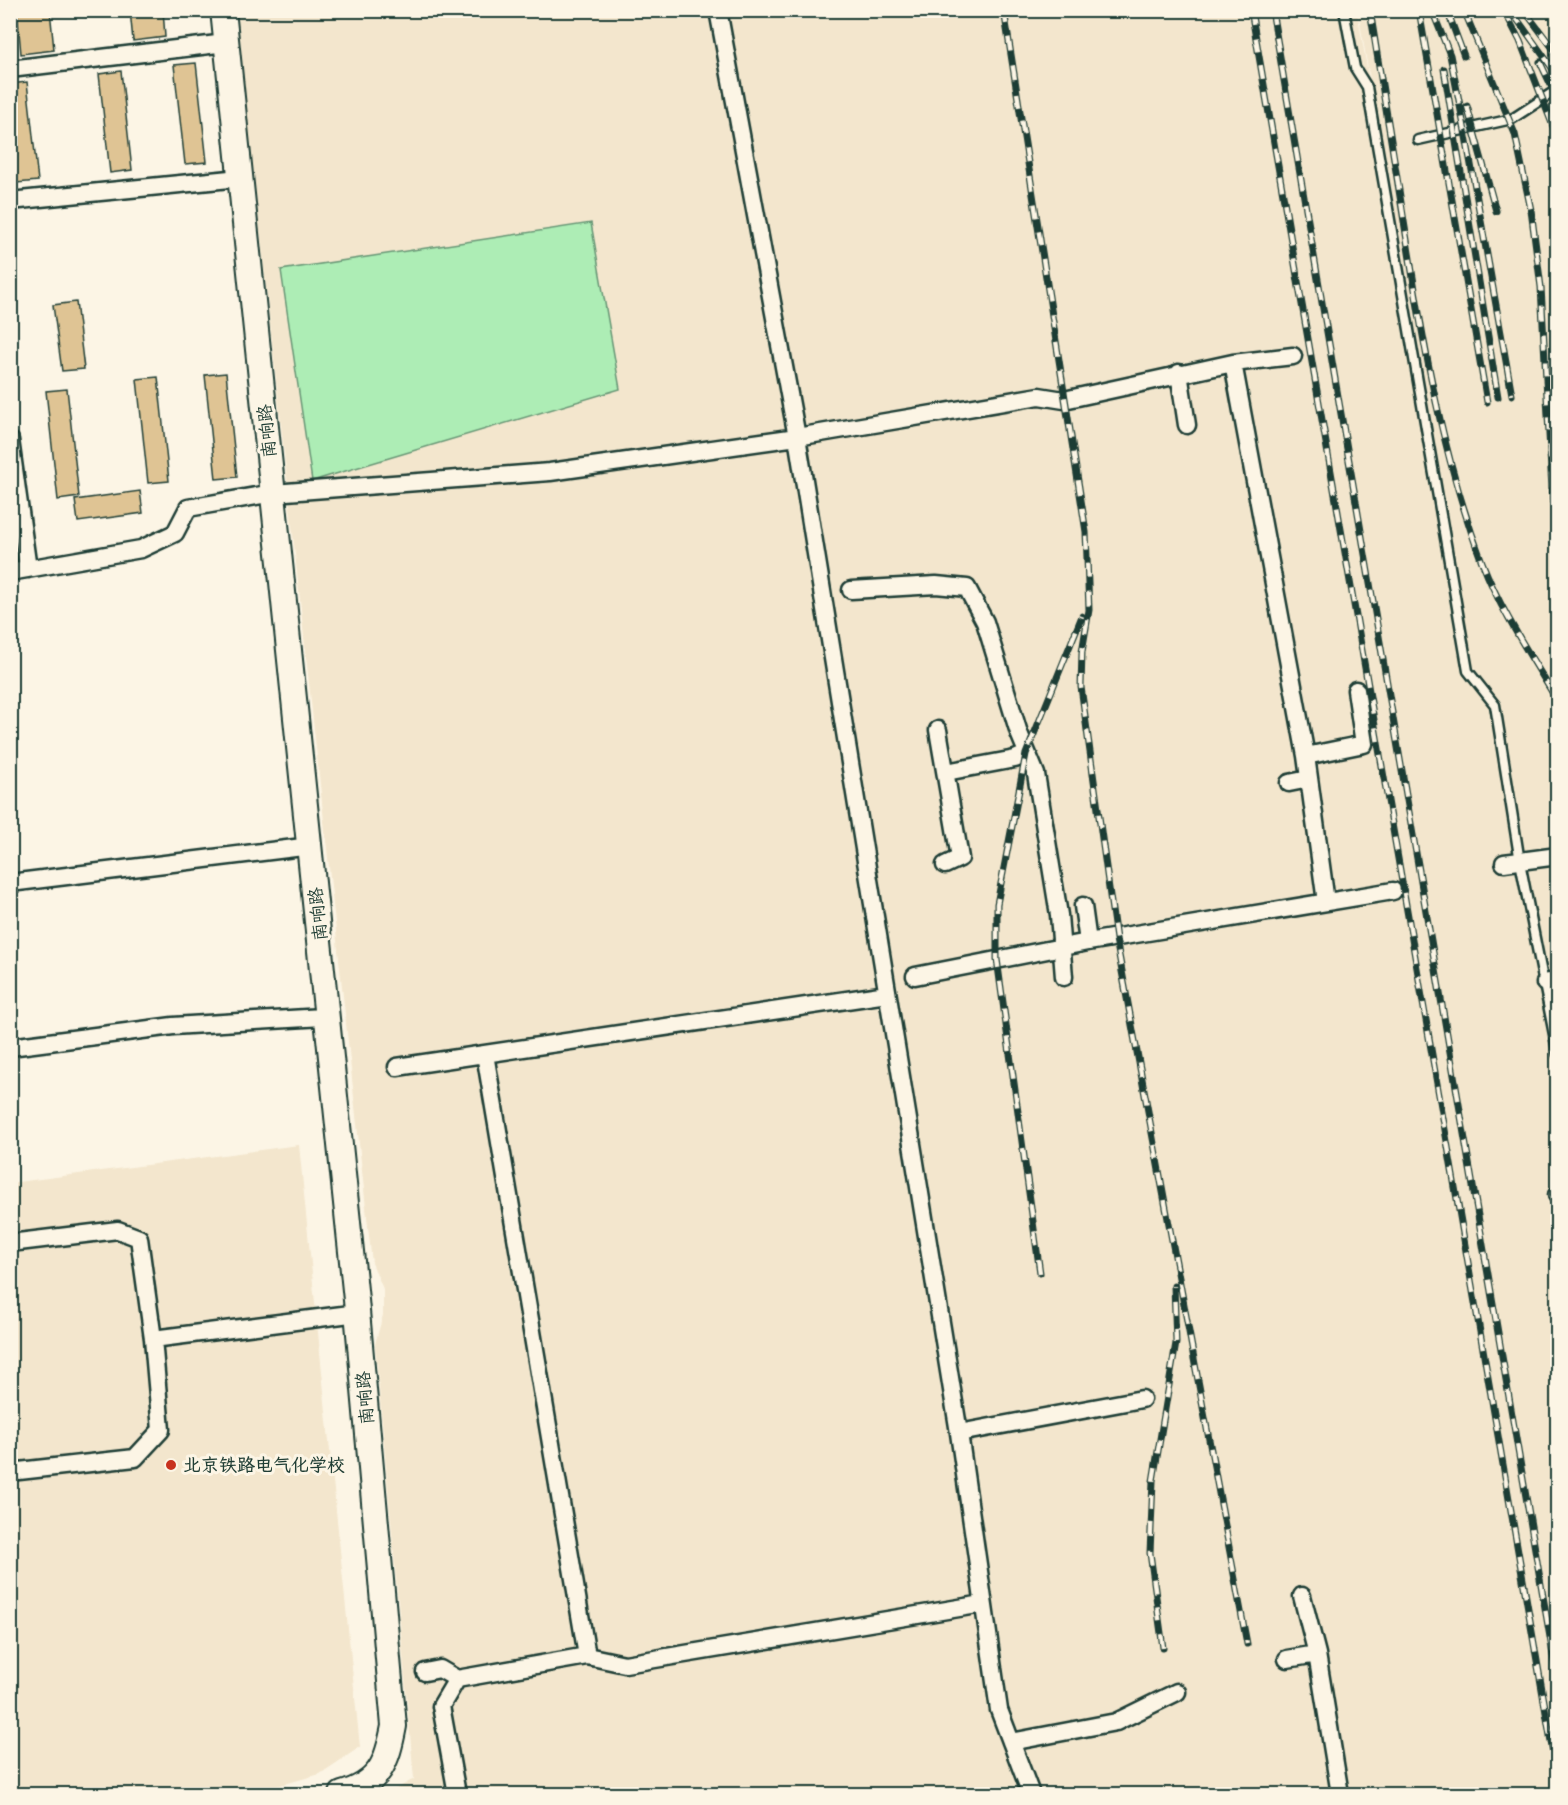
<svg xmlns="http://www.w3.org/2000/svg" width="1568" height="1805" font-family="'Patrick Hand','LXGW WenKai TC',sans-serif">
<rect width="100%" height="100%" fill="#fcf5e5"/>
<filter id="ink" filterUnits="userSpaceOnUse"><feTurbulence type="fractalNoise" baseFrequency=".0167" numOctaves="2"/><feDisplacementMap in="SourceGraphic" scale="12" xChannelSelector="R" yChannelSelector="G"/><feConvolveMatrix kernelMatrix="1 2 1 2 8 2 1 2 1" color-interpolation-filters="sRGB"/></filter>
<g filter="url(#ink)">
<path fill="#f3e6cd" d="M236 11H1357L1407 294 1358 11H1557V1794H387L414 1779 375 1344 383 1315V1289L372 1263Z
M299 1145 360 1747 320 1774 249 1794H11L10 1183Z"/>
<path fill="#adedb5" stroke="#669574" stroke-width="1.5" d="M591 223 620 389 312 481 281 270Z"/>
<path fill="#dfc494" stroke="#1f3d34" stroke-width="1.5" d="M17 10H50L54 50 21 54Z
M130 10H163L165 37 133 41Z
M196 63 207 162 185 164 174 65Z
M121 71 132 170 110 173 99 74Z
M27 82 38 181 16 183 10 131V84Z
M76 302 84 369 62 371 53 305Z
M226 373 237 477 216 479 205 375Z
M158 377 169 481 148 483 137 379Z
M67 389 79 497 58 500 46 391Z
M140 491 143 513 78 522 75 500Z"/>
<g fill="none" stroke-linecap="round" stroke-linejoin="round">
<g stroke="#1f3d34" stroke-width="13">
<path id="lane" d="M1344 10 1355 68 1367 87 1468 671 1495 705 1520 862 1558 1055
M1418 140 1512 119 1558 89"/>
</g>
<g stroke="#1f3d34" stroke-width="21">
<path id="street" d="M718 10 797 437 959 1433 999 1710 1031 1794
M10 69 226 43
M10 201 240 178
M1233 363 1306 756 1326 902
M1179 373 1187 425
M10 440 28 569
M10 572 141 549 175 533 188 508 273 493 550 472 797 437 1039 396 1064 400 1233 363 1293 356
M851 590 936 585 967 588 985 622 1019 733 1036 774 1059 915 1064 977
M938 730 960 858 945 865
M1306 756 1364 744 1356 690
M946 772 1015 759 1026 754
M1289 783 1309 779
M1504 863 1558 856
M10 883 311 846
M1083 906 1088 942
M915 976 1088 942 1393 891
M1545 983 1558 980
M10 1047 173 1026 323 1017
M485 1054 587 1656
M397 1067 887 994
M1557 1195H1558
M10 1243 118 1230 139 1238 153 1339 358 1313
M959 1433 1142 1399
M10 1472 135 1458 161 1430 153 1339
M1302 1596 1317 1654 1340 1794
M1287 1659 1317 1654
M425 1672 440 1669 457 1679 587 1656 625 1664 983 1604
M457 1679 441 1706 457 1794
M1011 1742 1116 1722 1177 1692"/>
</g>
<g stroke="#1f3d34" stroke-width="28">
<path id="secondary" d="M223 10 356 1300 394 1726C387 1763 380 1783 342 1794"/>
</g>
<use href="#lane" stroke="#fcf5e5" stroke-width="8"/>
<use href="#street" stroke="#fcf5e5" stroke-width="16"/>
<use href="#secondary" stroke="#fcf5e5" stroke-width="24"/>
<g stroke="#1f3d34" stroke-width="7">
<path id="rail" d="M1004 10 1086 532 1089 610 1082 652 1081 687 1116 939 1247 1644
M1251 10 1558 1782
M1272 10 1558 1684
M1370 10C1382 87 1395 163 1407 240 1424 349 1443 458 1482 562 1501 612 1531 656 1558 702
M1419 10 1487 402
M1432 10 1450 55 1465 131 1512 395
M1447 10 1464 56
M1464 10 1515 134 1531 210 1541 287 1552 489 1558 549
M1504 10 1520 41 1558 139
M1524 10 1558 55
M1552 10 1558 15
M1512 12 1558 76
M1540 62 1558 100
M1444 69 1498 397
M1467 106 1496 211
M1040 1273 997 959V904L1026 754 1082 616
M1163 1648 1150 1553 1153 1481 1176 1343 1174 1286"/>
</g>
<use href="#rail" stroke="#fcf5e5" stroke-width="4.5" stroke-dasharray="14" stroke-linecap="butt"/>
</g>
</g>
<circle fill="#c8321e" stroke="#fcf5e5" stroke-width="2" cx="171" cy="1465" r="6"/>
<g text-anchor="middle" stroke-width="6" stroke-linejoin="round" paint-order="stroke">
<g font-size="18" fill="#1f3d34" stroke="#fcf5e5">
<text transform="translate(267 431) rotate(-96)" y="6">南响路</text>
<text transform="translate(318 914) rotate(-96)" y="6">南响路</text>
<text transform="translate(365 1398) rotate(-95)" y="6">南响路</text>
</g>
<g font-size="18" font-weight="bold" fill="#1f3d34" stroke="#fcf5e5" text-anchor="start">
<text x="183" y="1471">北京铁路电气化学校</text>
</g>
</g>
<rect width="1568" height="1805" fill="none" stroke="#fcf5e5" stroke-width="36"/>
<rect x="18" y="18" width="1532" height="1769" fill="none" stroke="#1f3d34" stroke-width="2" filter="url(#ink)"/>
</svg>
